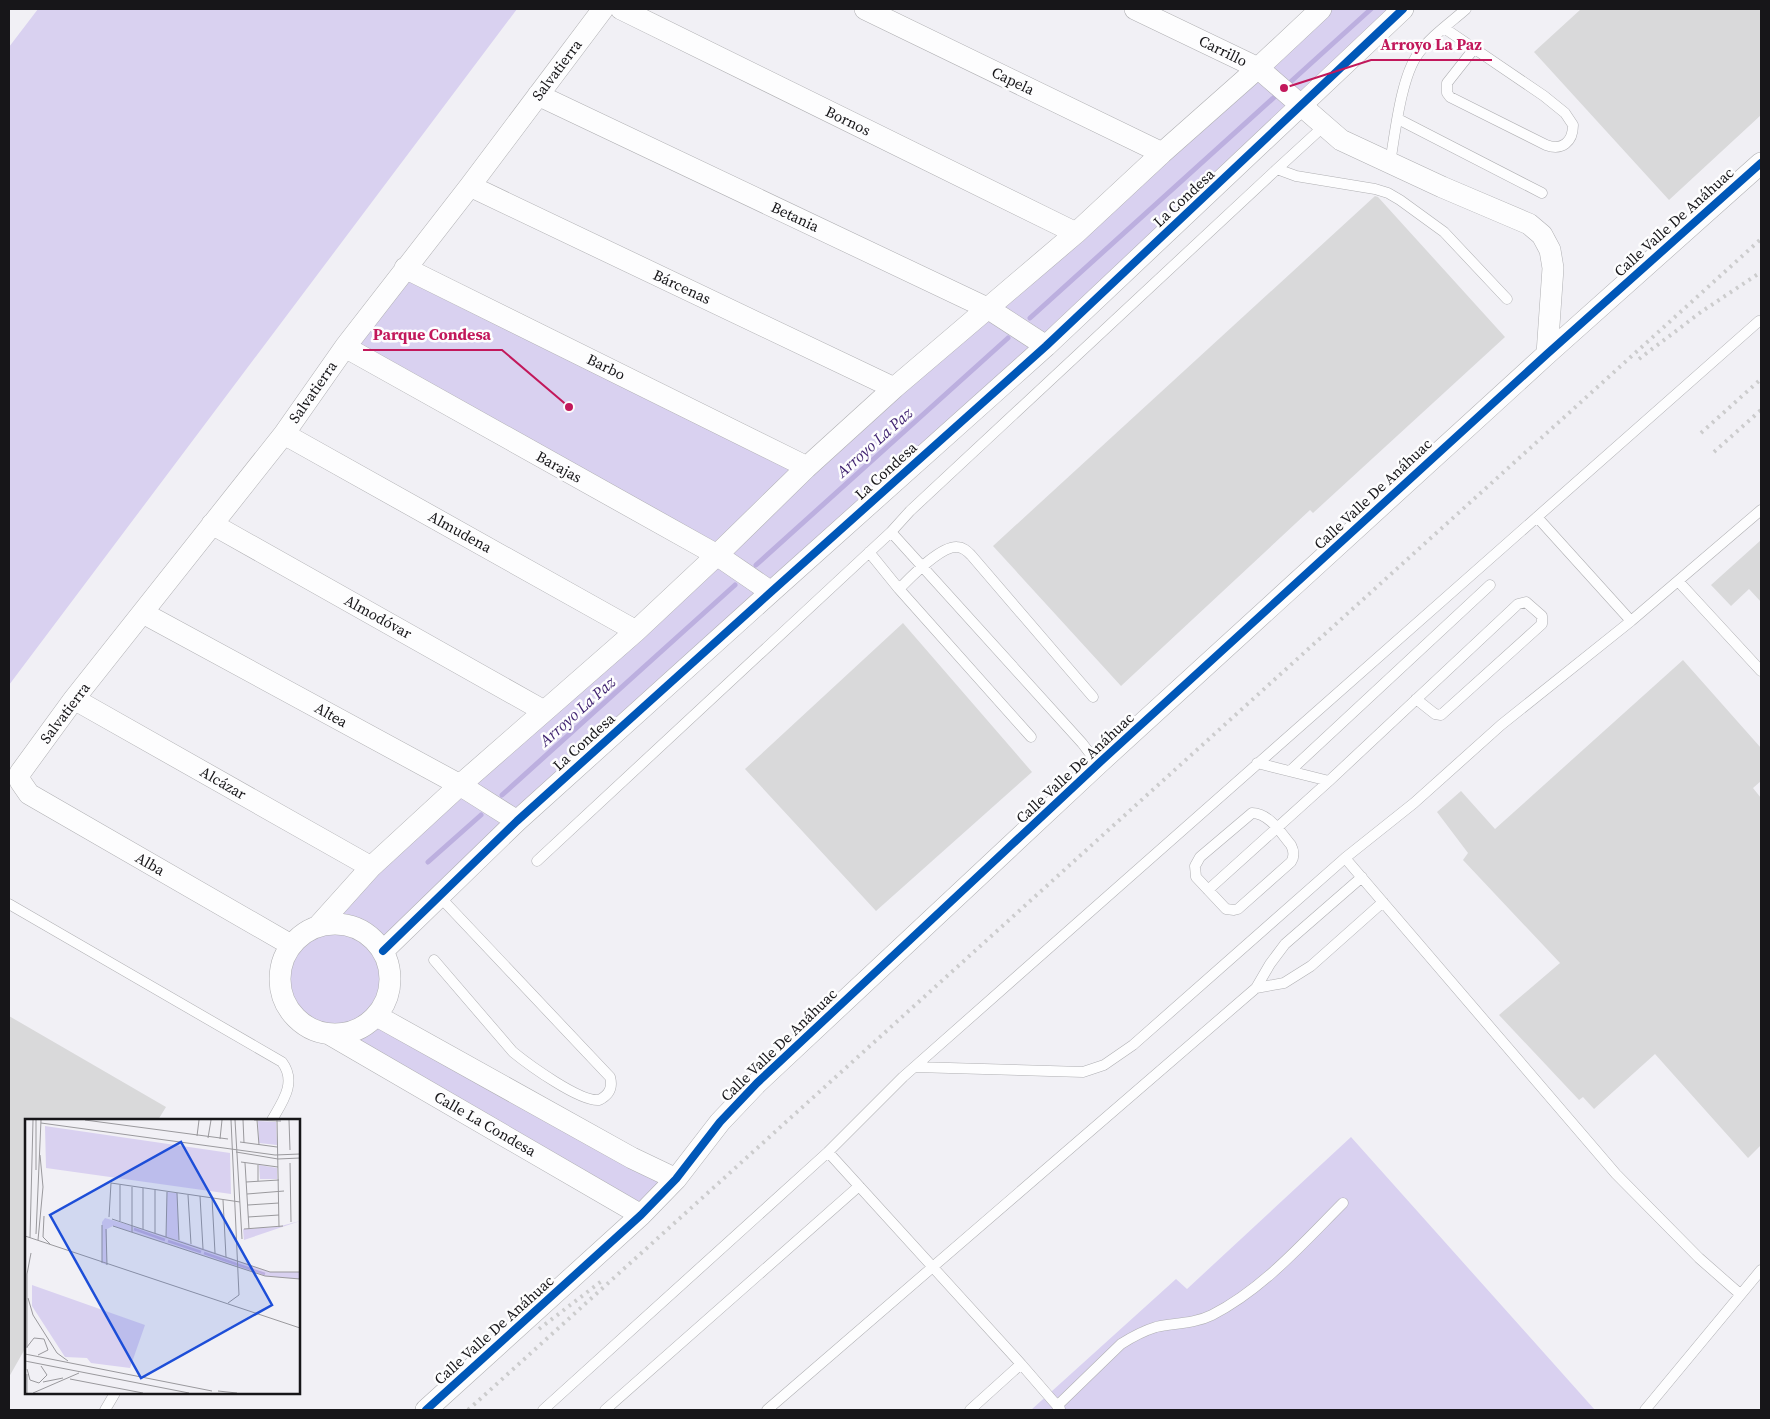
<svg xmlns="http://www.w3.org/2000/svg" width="1770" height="1419" font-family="'Source Serif 4',serif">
<rect width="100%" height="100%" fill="#f1f0f5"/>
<path fill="#d9d1f0" d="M38 9H517L9 685V47Z
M1321 9H1403L383 950C393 980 392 988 377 1015L676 1179 641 1215 329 1034C318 1031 309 1029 301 1022 277 1005 275 969 291 946 298 936 308 931 318 926L717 555 345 347 405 268 807 466Z
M1351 1137 1595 1410H1031L1176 1279 1187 1289Z"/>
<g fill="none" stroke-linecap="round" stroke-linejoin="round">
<path stroke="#bcafdf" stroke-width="5" d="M1286 86 1371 9
M1030 318 1280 92
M756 565 1008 338
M502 795 735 585
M428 862 481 815"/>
</g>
<path fill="#d9d9da" d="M1581 9H1761V115L1669 200 1534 52Z
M1375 196 1378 197 1505 337 1313 513 1310 510 1121 686 993 546Z
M1761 540V602L1749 589 1731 606 1711 585Z
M903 623 1032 772 876 911 745 769Z
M1683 660 1761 748V781L1753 788 1761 798V1145L1748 1158 1655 1054 1594 1109 1583 1097 1579 1100 1499 1015 1560 963 1463 860 1468 853 1437 812 1461 791 1495 829Z
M9 1016 166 1107 158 1120H26V1347L9 1377Z"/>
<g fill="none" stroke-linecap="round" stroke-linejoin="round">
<g stroke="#afafb2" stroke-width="11">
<path id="service" d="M1444 28 1544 96 1565 113 1573 125C1573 142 1562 151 1546 145L1450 97 1447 93V83L1473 50
M1398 119 1542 193
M1390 163C1395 134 1401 77 1418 54 1430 37 1450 23 1466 9
M1277 169 1324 126
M1537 517 1631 621
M869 552 899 589 1031 737
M1678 581 1761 671
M899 589C911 577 940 546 957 547 963 547 967 551 971 555L1093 697
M1257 763 1329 781 1518 604 1526 602 1542 616V624L1441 715 1435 714 1416 699
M1098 764 1082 743 891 532 910 511 1277 169 1296 176 1375 189 1388 193 1400 200 1444 232 1507 299
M1290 771 1490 585
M1252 813C1269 813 1281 833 1291 845 1294 851 1295 856 1291 862L1238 909 1234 910 1226 909 1196 877 1195 866 1200 857Z
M1345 858 1616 1174 1699 1258 1740 1294
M537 861 891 532
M1208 890 1329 781
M9 904 282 1062C297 1082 283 1101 272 1120
M434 960 513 1052C529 1065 580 1102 599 1100 609 1095 613 1088 610 1077L439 896
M1256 988 1284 983 1311 966 1383 902
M915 1067 1083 1072 1104 1065 1133 1045 1345 858 1414 803 1501 725 1631 621 1761 510
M828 1152 1021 1364 1060 1409
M1057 1406 1121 1344C1132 1337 1143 1331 1156 1327 1174 1323 1194 1324 1212 1315 1263 1289 1303 1243 1343 1203
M105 1410 115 1393
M543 1410 828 1152 903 1077 1759 321
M605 1410 859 1186
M767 1410 1256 988 1270 964 1285 944 1362 877
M970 1410 1021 1364
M1645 1410 1761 1270"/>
</g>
<g stroke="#afafb2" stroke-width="22">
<path id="minor" d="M621 9 1076 233
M865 9 1162 153
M1135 9 1258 68 1341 140 1442 187 1529 224 1542 235 1550 250 1553 268 1547 354
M538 95 989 309 1046 346
M470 186 894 388
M405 268 807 467
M345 347 717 555 771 592
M284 434 636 631
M212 524 544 711
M143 613 460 785 517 821
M74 699 371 867
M280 979a55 55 0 1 1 110 0a55 55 0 1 1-110 0Z
M318 926 371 867 460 785 636 631 717 555 807 467 894 388 1076 233 1162 153 1258 68 1321 9
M291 945 29 794 20 781V773L74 699 284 434 345 347 470 186 603 9
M383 951 517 821 771 592 1046 346 1403 9
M377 1016 632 1158 676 1179
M329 1034 641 1215
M426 1410 641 1215 676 1179 720 1122 757 1083 1098 764 1547 354 1761 163"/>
</g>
<use href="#service" stroke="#fdfdfe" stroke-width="10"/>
<use href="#minor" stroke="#fdfdfe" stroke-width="21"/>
<path stroke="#cccccd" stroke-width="4" stroke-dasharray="2.5 5" stroke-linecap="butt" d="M1639 359 1701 312 1761 272
M1701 433 1761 379
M1714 452 1761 410
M539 1329 603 1280
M468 1410 1761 239"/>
<g stroke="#fdfdfe" stroke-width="11">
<path id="cycleway" d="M383 951 517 821 771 592 1046 346 1403 9
M426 1410 641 1215 676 1179 720 1122 757 1083 1098 764 1547 354 1761 163"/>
</g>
<use href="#cycleway" stroke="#0057b8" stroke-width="8"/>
</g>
<g text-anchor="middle" stroke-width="5" stroke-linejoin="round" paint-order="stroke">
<g font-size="15" fill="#171619" stroke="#fdfdfe">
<text transform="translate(1223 51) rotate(26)" y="5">Carrillo</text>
<text transform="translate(557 70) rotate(-53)" y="5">Salvatierra</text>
<text transform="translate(1013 81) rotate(26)" y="5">Capela</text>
<text transform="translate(848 121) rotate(26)" y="5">Bornos</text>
<text transform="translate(1184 198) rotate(-43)" y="5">La Condesa</text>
<text transform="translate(795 217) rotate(25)" y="5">Betania</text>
<text transform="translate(1674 222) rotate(-42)" y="5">Calle Valle De Anáhuac</text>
<text transform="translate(682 287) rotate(25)" y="5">Bárcenas</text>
<text transform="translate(606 367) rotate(26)" y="5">Barbo</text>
<text transform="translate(313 392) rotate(-55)" y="5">Salvatierra</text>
<text transform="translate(559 467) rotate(29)" y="5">Barajas</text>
<text transform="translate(886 471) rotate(-42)" y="5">La Condesa</text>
<text transform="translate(1373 494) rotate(-43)" y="5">Calle Valle De Anáhuac</text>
<text transform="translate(460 532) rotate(29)" y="5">Almudena</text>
<text transform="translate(378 617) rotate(29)" y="5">Almodóvar</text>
<text transform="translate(65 713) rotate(-53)" y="5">Salvatierra</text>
<text transform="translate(331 715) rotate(29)" y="5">Altea</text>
<text transform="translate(584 742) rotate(-42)" y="5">La Condesa</text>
<text transform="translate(1075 768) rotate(-43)" y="5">Calle Valle De Anáhuac</text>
<text transform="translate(223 783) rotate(30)" y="5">Alcázar</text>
<text transform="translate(150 864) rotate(30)" y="5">Alba</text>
<text transform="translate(779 1045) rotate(-44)" y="5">Calle Valle De Anáhuac</text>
<text transform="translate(485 1124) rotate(30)" y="5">Calle La Condesa</text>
<text transform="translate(494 1330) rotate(-42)" y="5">Calle Valle De Anáhuac</text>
</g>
<g font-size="16" font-style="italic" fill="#412471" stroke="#fdfdfe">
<text transform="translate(874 442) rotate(-42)" y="6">Arroyo La Paz</text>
<text transform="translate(577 711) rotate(-42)" y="6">Arroyo La Paz</text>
</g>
</g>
<g transform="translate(25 1119)">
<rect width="275" height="275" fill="#f1f0f5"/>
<path d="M233 2 251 3 252 26 234 24ZM20 7 205 34 206 75 21 49ZM234 46 252 49V60H235ZM142 73 152 74 154 121 245 153H275V160L240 157 88 107 82 110V146L77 144V103L80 99 141 117ZM275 102 219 121 218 110 252 108ZM7 166 120 206 105 249 66 244 62 239 40 238 7 187Z" fill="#d9d1f0"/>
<path fill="none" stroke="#bcafdf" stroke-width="2.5" d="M109 110 140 121M143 122 176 133M179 134 240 155"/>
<path fill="none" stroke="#9a999d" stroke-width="1" d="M60 1 203 20M210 1 217 120M218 1 219 24M229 1 256 2M232 1 234 26M252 1 254 108M264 1 265 31M16 4 250 36 275 35M172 17 174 1M183 19 186 1M195 20 197 1M215 23 252 28M211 33 253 40 275 39M216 43 253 48M220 44 224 110M265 44 266 103M233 46V62M11 51V1M221 63 254 61M152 74 154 121M222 75 259 72M163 76 166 125M175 77 178 130M187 79 190 134M198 81 201 138M223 86 254 84M19 97 18 118 25 125M84 98 86 64 215 83M223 98 254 96M87 100 245 153H275M95 102V66M88 107 240 157 275 160M81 110 82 146M118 110V69M219 110 258 107M107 113V68M130 114V71M11 115 16 1M0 117 275 209M141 118 142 73M5 119 8 1M13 121 18 68 15 36M77 144V106M3 179 8 196 32 234 43 242M203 184 214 176 206 1M2 228 9 219 19 220 23 231 13 236M2 229V155L6 134M0 235 187 272M0 242 164 274M2 250 5 261 14 264 22 256 16 247M2 255V274M45 260 118 274M18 263 38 259M193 272 212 274M8 274 54 254"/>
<path fill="#1d4ed8" fill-opacity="0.15" stroke="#1d4ed8" stroke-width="2.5" d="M156 23 247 186 116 259 25 96Z"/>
<rect width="275" height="275" fill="none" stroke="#171619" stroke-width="2.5"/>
</g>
<path fill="none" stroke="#c2185b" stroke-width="2" d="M1284 88L1371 60H1492M569 407L502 350H363"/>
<g fill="#c2185b" stroke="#fdfdfe" stroke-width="2">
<circle cx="1284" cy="88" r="5"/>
<circle cx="569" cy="407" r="5"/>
</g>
<g font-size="16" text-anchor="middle" font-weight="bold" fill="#c2185b" stroke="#fdfdfe" stroke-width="5" stroke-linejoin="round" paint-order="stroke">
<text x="1431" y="50">Arroyo La Paz</text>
<text x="432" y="340">Parque Condesa</text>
</g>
<rect width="1770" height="1419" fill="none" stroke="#171619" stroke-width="20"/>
</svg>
